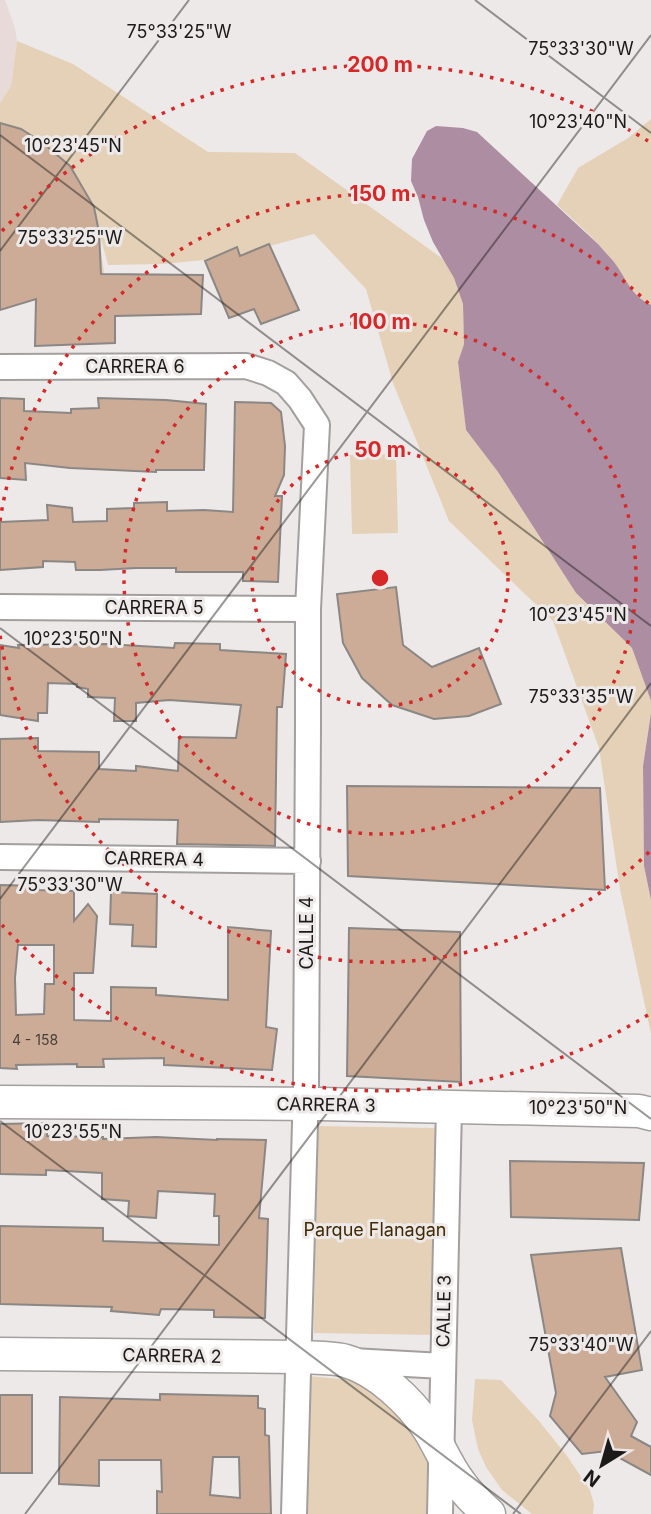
<svg xmlns="http://www.w3.org/2000/svg" width="651" height="1514" font-family="Inter,sans-serif">
<rect width="100%" height="100%" fill="#eee9e9"/>
<path fill="#e7dad8" d="M0 0H5L15 28 17 41 11 86 0 103Z"/>
<path fill="#e4d1b7" d="M17 41 73 64 208 152 295 153 443 259 454 278 463 304 464 344 458 362 466 430 498 472 576 593 632 648 651 701V713L643 766 644 866 651 900V1034L620 889 599 748 553 621 449 521 393 383 366 289 314 234 226 258 162 264 108 265 91 201 82 190C97 218 101 249 105 280L0 133 59 163 33 136 0 130V103L11 86Z
M651 119V305C630 295 626 277 612 260 596 240 576 222 557 205L578 168 628 138Z
M396 454 398 533 352 534 350 455Z
M316 1126 436 1128 434 1335 314 1333Z
M308 1376 363 1381 385 1397 429 1454 428 1514H304Z
M475 1379 501 1380 539 1421 567 1456 590 1490 594 1504 593 1514H532L502 1490 486 1467 478 1449 472 1420Z"/>
<path fill="#ad8da1" d="M436 126 463 128 477 132 598 244C603 250 609 256 614 262 627 279 630 295 651 305V701L632 648 576 593 498 472 466 430 458 362 464 344 463 304 454 278 433 242 424 220 418 197 411 181 412 159 427 131Z
M651 713V900L644 866 643 766Z"/>
<path fill="#ccab97" stroke="#8b8785" stroke-width="2" fill-rule="evenodd" d="M0 123 21 129 43 143 70 166 94 207 99 232 101 274 203 275 201 314 115 316V343L35 346 36 299 0 310Z
M269 244 299 310 261 324 254 309 229 318 205 261 237 247 240 256Z
M0 398 24 399V411L71 413V409L99 408 98 398 166 400 206 404 204 470H156V472L70 468 25 463 26 480 0 478Z
M235 402 271 403 281 412 285 446 284 475 275 496H282L278 582 243 581V572H176V568H136L100 570H76L75 562 43 561V567L0 570V522L48 520 47 505 72 508 73 522 107 521V509L134 508V503L167 502V511L204 510 233 512Z
M396 587 403 645 432 667 479 648 501 704 469 716 434 719 392 705 362 678 343 643 337 594Z
M175 643 220 644V650L286 654 282 707H277L275 846 177 844 178 820 99 819V822L38 820 0 822V739L38 738V751L99 752V769L136 771V766L178 771 179 737 236 738 241 705 169 700 136 703V721H114L115 698 88 697V689L77 687V684L48 683 47 713H38V721L0 715V645L19 648 18 645 106 644 174 648Z
M347 786 600 788 605 890 348 876Z
M0 885 39 886V890L74 891V921L88 904 97 916 93 973H74V1020L111 1021V987L156 988V995L228 1000V927L271 931 266 1027 277 1029 272 1070 164 1065V1058L103 1059 104 1067H77V1064L16 1065 17 1069 0 1068ZM18 945H54V984H45L44 1014 16 1015 15 978Z
M111 892 157 894 156 947 132 946 133 925 110 924Z
M349 928 460 932 461 1082 347 1076Z
M47 1123V1136L103 1137V1139L156 1137 217 1140V1139L266 1140 259 1218 268 1219 265 1318 214 1317V1310L161 1309 159 1315 111 1311 112 1307 0 1304V1226L103 1228V1241L219 1245V1216H214L215 1194 158 1191 156 1218 128 1216 129 1201 102 1199V1173L46 1170V1175L0 1174V1124Z
M510 1161 644 1163 639 1220 511 1217Z
M621 1248 642 1370 605 1377 637 1422 631 1436 651 1447V1475L607 1451 582 1454 550 1416 556 1393 531 1255Z
M160 1394 258 1396V1408L265 1409V1435L269 1436 271 1514H157V1491L162 1492 161 1460H99V1486L59 1484 60 1397 160 1400ZM213 1457H239L240 1498 210 1495Z
M0 1395H32V1473H0Z"/>
<g fill="none" stroke-linecap="round" stroke-linejoin="round">
<g stroke="#a39f9e" stroke-width="28">
<path id="minor" d="M0 367 246 366 268 373 286 383 300 399 317 425 308 609V727L306 1088 294 1514
M0 607 308 609
M0 857 308 861
M352 1361 443 1366
M440 1514 449 1107"/>
</g>
<g stroke="#a39f9e" stroke-width="35">
<path id="major" d="M0 1102 321 1104 639 1111 651 1114
M0 1354 298 1357C312 1358 333 1357 346 1361 377 1370 410 1401 428 1428 439 1445 447 1466 460 1483 468 1495 479 1505 489 1514"/>
</g>
<use href="#minor" stroke="#fff" stroke-width="24"/>
<use href="#major" stroke="#fff" stroke-width="32"/>
</g>
<path fill="none" stroke="#1b1a19" stroke-width="2" stroke-opacity="0.45" d="M475 0 651 133M0 135 651 626M0 251 189 0M0 628 651 1119M0 899 651 35M0 1121 521 1514M25 1514 651 683M513 1514 651 1331"/>
<g fill="none" stroke="#d62828" stroke-width="3.5" stroke-dasharray="3.5 7">
<circle cx="380" cy="578" r="128"/>
<circle cx="380" cy="578" r="256"/>
<path d="M649 852A384 384 0 0 1 0 635M0 521A384 384 0 0 1 649 304"/>
<path d="M648 1015A513 513 0 0 1 2 925M2 231A513 513 0 0 1 648 141"/>
</g>
<g text-anchor="middle" stroke-width="6" stroke-linejoin="round" paint-order="stroke">
<g font-size="14" fill="#473e38">
<text x="35" y="1045">4 - 158</text>
</g>
<g font-size="18" fill="#1b1a19" stroke="#eee9e9">
<text x="135" y="373">CARRERA 6</text>
<text x="154" y="614">CARRERA 5</text>
<text transform="translate(154 859) rotate(1)" y="6">CARRERA 4</text>
<text transform="translate(307 933) rotate(-90)" y="6">CALLE 4</text>
<text transform="translate(326 1105) rotate(1)" y="6">CARRERA 3</text>
<text transform="translate(444 1311) rotate(-89)" y="6">CALLE 3</text>
<text transform="translate(172 1356) rotate(1)" y="6">CARRERA 2</text>
</g>
<g font-size="18" fill="#412a02" stroke="#eee9e9">
<text x="375" y="1236">Parque Flanagan</text>
</g>
</g>
<g font-size="18" text-anchor="middle" fill="#1b1a19" stroke="#eee9e9" stroke-width="6" stroke-linejoin="round" paint-order="stroke">
<text x="179" y="38">75°33'25"W</text>
<text x="581" y="55">75°33'30"W</text>
<text x="578" y="128">10°23'40"N</text>
<text x="73" y="152">10°23'45"N</text>
<text x="70" y="244">75°33'25"W</text>
<text x="578" y="621">10°23'45"N</text>
<text x="73" y="645">10°23'50"N</text>
<text x="581" y="703">75°33'35"W</text>
<text x="70" y="891">75°33'30"W</text>
<text x="578" y="1114">10°23'50"N</text>
<text x="73" y="1138">10°23'55"N</text>
<text x="581" y="1351">75°33'40"W</text>
</g>
<circle cx="380" cy="578" r="10" fill="#d62828" stroke="#eee9e9" stroke-width="3.5"/>
<g font-size="21" text-anchor="middle" font-weight="bold" fill="#d62828" stroke="#eee9e9" stroke-width="6" stroke-linejoin="round" paint-order="stroke">
<text x="380" y="72">200 m</text>
<text x="380" y="201">150 m</text>
<text x="380" y="329">100 m</text>
<text x="380" y="457">50 m</text>
</g>
<g transform="translate(602 1465) rotate(217)" stroke="#eee9e9" stroke-width="5" paint-order="stroke">
<path d="M0-5L12 26L0 18L-12 26Z" fill="#1b1a19"/>
<text y="-10" font-size="19" font-weight="bold" text-anchor="middle" fill="#1b1a19">N</text>
</g>
</svg>
